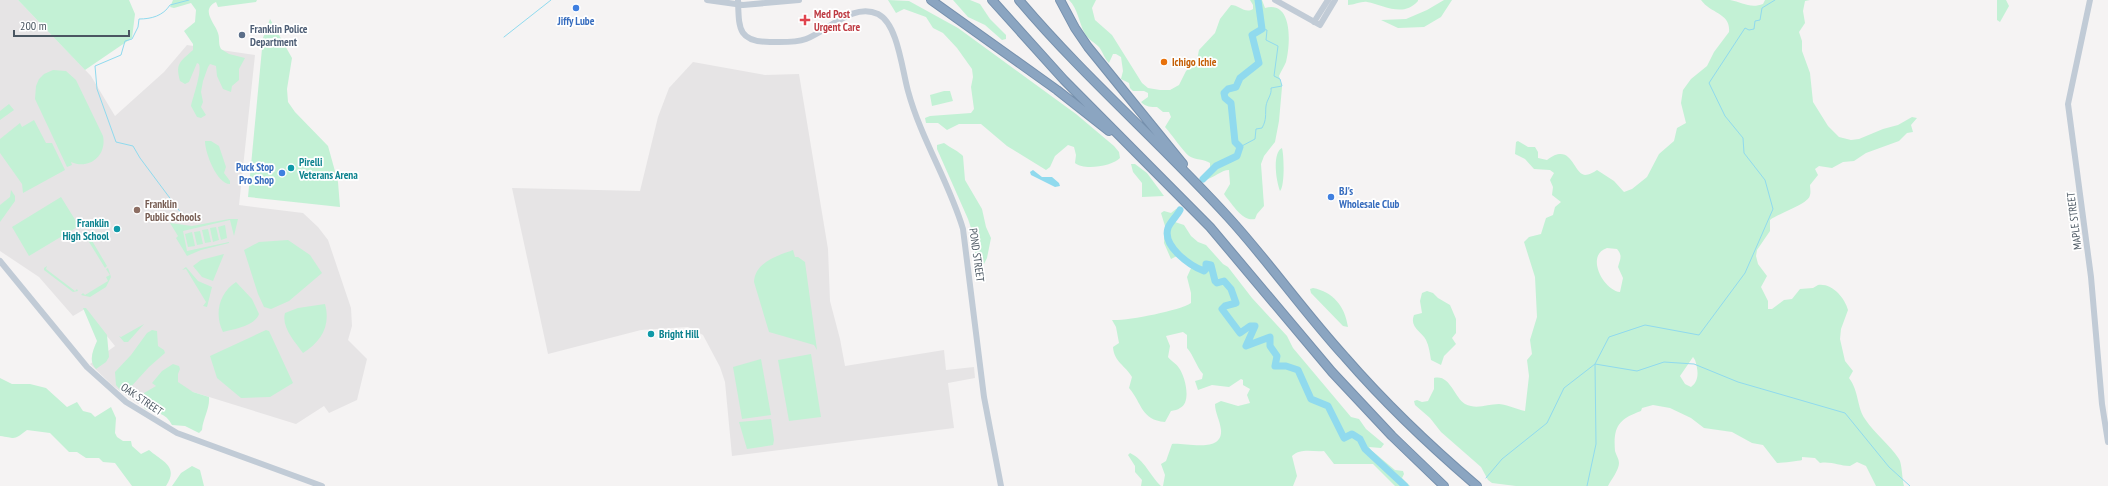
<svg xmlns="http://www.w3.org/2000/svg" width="2108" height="486" font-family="'PT Sans Narrow',sans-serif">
<rect width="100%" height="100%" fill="#f5f3f3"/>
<path fill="#e6e4e5" d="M0 0H18L91 76 115 116 164 72 187 45 255 55 239 205 303 213 318 227 328 240 351 308 352 326 348 340 367 359 357 400 329 413 324 406 296 424 164 383 138 404 113 386 90 364 115 346 85 309 73 316 39 277 0 251Z
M693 62 765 75 799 74 828 249 830 301 840 339 845 366 944 350 946 370 974 367 975 378 948 383 954 428 732 456 725 382 720 367 703 335 688 327 641 330 548 354 512 188 640 191 658 117 669 88Z"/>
<path fill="#c3f1d5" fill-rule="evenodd" d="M18 0H129L135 14 132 38 85 70Z
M173 0H257L256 2 218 7 216 2C200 10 215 23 218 33 220 39 218 44 221 49L229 54 245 58 239 69V80L232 86 231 92 223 89 217 76 216 66 210 64 208 67 203 81 201 92 203 102 201 107 206 115 201 118 197 117 191 106C193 97 202 72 199 64L197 63 189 82 185 84 180 81C175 63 180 62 193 50V44L184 31 195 22 196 10 191 3 174 8 170 7Z
M888 0 909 1 958 28 1076 114 1114 146 1119 152 1120 158C1113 166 1084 171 1075 163L1076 155 1074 147 1068 145 1055 156 1050 167 1046 170 1007 146 981 124H959L947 130 938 123H926L925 118 930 116 971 113 974 109 971 87 973 77 972 69 957 48 943 33 933 28 926 17 904 9 896 13Z
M953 0H970L980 4 990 19 1006 35V39L1002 40 985 25 968 17Z
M1069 0H1096L1092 8 1095 20 1112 35 1142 83 1148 88 1160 90H1170L1179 85 1186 71 1197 60 1199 50 1215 33 1220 19 1231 5C1239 5 1245 14 1253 9V5L1250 0H1262L1265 8C1294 0 1290 47 1286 62 1284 67 1281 71 1279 76L1282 87 1279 121 1275 142 1264 156 1261 164 1264 206 1257 214 1255 219C1243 222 1233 205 1226 197L1224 194 1230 184 1229 170C1221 170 1214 178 1205 180V175L1210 169V163C1204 159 1195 160 1189 156 1183 151 1172 135 1165 127L1171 117 1169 112H1163L1157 107C1151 107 1146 107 1141 102L1148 97V93L1144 91H1133L1130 88 1129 83 1121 79 1123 71 1121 57 1116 54H1113L1109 63C1104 58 1103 52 1099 47 1094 42 1089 40 1085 34 1079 23 1078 9 1069 0Z
M1348 0H1418V1C1403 18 1384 5 1367 2 1362 1 1354 5 1348 5Z
M1444 0H1452L1441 17 1424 27 1398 28 1381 20 1406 19 1427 10Z
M1701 0C1711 0 1721 0 1730 0 1742 2 1750 9 1763 4L1765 0H1810L1805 1 1803 11 1805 23 1799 32 1802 41V51L1810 73 1813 102 1828 126 1839 137 1851 140 1859 139 1883 129 1898 125 1912 117 1917 118 1911 125 1913 132 1907 133 1899 141 1866 153 1854 161 1843 162 1832 168 1819 166 1815 169 1818 175 1810 185C1810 188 1811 192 1810 195 1809 204 1779 213 1770 220V231L1757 250 1756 256 1758 264 1767 276 1761 287 1768 301V309H1772L1784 300 1792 299 1800 289 1813 288 1818 285C1832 283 1845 298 1848 310L1841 329 1840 339 1845 361 1853 371 1849 378C1859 391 1857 408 1865 419 1875 434 1889 444 1899 459 1902 463 1902 479 1904 486H1876L1866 466 1857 462 1850 466C1839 466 1831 461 1820 463L1815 458 1802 457V460C1799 461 1780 463 1777 463L1763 445 1752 443 1732 432 1704 428 1691 418 1670 408 1653 405 1642 408 1641 411C1619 419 1613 426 1615 451 1616 455 1619 459 1619 463 1619 470 1611 480 1608 486H1516L1492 483 1488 480 1481 467 1441 432 1430 418 1415 405 1414 401 1417 400 1422 402 1428 401 1434 389V378C1450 374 1454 397 1465 404 1477 410 1487 404 1499 404 1509 405 1516 409 1525 411L1529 376 1527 360 1532 354 1530 340 1537 317 1535 277 1524 242 1529 237 1541 234 1546 218 1553 215 1555 207 1561 202 1552 195 1553 187 1550 180 1554 173 1550 170 1534 169 1525 159 1515 154 1516 142 1518 141 1528 147H1535L1538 152V158L1547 160C1572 141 1573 174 1585 175 1589 175 1594 172 1597 170L1614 181 1624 192 1632 189 1647 177 1659 154 1674 141 1677 128 1686 123 1681 103 1683 90 1691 79 1707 66 1714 52 1729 32C1731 13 1711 14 1701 0ZM1607 248 1617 249C1623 256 1620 259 1618 267L1623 278 1620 292C1603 290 1585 255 1607 248ZM1693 357 1695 360C1698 369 1700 381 1691 387L1685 384 1680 376Z
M1997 0H2006L2009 6 2000 22 1997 20Z
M270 19 292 58 287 89 288 102 295 112 328 146 338 182 340 207 248 197 263 38Z
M53 70 66 71 76 80 103 136C107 156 89 170 71 162L72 165 67 167 35 99 36 86 39 79 44 74Z
M944 91H950L953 101 932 106 930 95Z
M9 104 14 110 0 120V111Z
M34 120 46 143H52L65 170 23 193 22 184 0 153V139L20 123 22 127Z
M205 141H211L219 146 226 167 224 173 230 181V184C217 184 205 153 205 141Z
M944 143C948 146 961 153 963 156L965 180 982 209 986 227 991 238 987 258 984 264 980 267 977 265 972 231 968 219 937 149V145Z
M1282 148C1284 155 1285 186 1280 191 1276 181 1272 153 1282 148Z
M1131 164H1135L1147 173 1164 196 1142 197V183L1133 172Z
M11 190 15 196V201L0 222V205L10 197Z
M61 197 79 226 29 256 12 227Z
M1180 208 1175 222 1184 225 1191 236 1198 242 1206 245 1223 264 1228 267 1252 298 1287 336 1293 348 1351 417 1359 419 1366 429 1384 444 1381 448 1369 447 1371 450 1395 470 1403 471 1404 474 1402 478 1410 486H1395L1373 464H1334L1324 451C1312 452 1301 448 1292 456L1297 476 1293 486H1163L1165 475 1161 464 1166 461 1172 444C1183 442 1223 454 1221 430 1220 420 1215 413 1215 404L1221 401 1238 406 1250 403 1247 395 1250 389 1243 385V380L1241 379 1229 387 1212 385 1198 390 1195 381 1202 379 1203 374C1196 366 1194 356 1187 348V335L1183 332 1166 336 1170 346 1168 357C1171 361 1176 363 1179 368 1185 376 1192 402 1180 408 1178 410 1174 410 1171 411L1165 422C1141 420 1142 403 1129 388L1132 377C1126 366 1114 362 1113 347L1119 343 1116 327 1112 320C1126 321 1179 311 1191 303V293L1187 277 1192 266 1189 262 1177 256 1171 259 1164 243 1165 226 1161 213 1164 211 1171 213 1176 209Z
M229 219H238L234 236 230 220 183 231 187 251 229 242V243L201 250 187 256 176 238 178 236 170 223 192 226Z
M225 225 227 238 221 240 218 227Z
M216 227 219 240 213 242 210 228Z
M208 229 211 242 205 243 202 230Z
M200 231 203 244 197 245 194 232Z
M192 232 195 246 188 247 185 234Z
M88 234 107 266 105 268 86 237Z
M288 240 310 255 322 273 289 301 271 309 264 307 258 294 244 250 259 242Z
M793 250 795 257H798L805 262 817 350 814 345 769 332 754 282C755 262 777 256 793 250Z
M224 254 213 281 202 277 193 266 201 260Z
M47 266 46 269 75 291 77 289 78 291 73 292 44 270V268Z
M186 267 198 281 212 287 207 307 203 306 206 302 186 269 182 270Z
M108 268 111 277 106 287 90 297 81 295 83 293 85 295 108 281 106 277 110 275 106 269Z
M236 282 252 299 259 314C255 326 234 329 223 332 214 314 219 293 236 282Z
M1313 288C1333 292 1345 306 1348 327L1343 326 1311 293 1310 289Z
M1427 291 1433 293 1438 298 1450 305 1456 319V333L1452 338 1456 344 1444 356 1441 365 1431 360C1430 354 1429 346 1426 340 1422 332 1409 327 1414 315L1422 313 1420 301 1422 293Z
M325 304C331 326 321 342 303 353 295 342 281 327 285 313L298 308Z
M83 308H86L107 335 109 357 106 362 96 369C88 361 93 350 97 341Z
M144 324 128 342H124L119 336 121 337Z
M152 330 157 331 158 346 164 350 165 353 149 367 128 390 122 392 116 385 115 372 131 355 147 333Z
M266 330 269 331 293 383 270 397 241 398 217 378 210 356Z
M811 354 821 417 789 421 778 360Z
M761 359 771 415 742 419 733 367Z
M173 364 179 366 180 369 178 374V382L193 392 209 397C210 409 203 418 202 430L199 433 185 426 172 425C166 413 156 412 145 409L141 402 144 393 156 386 152 383 162 371Z
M0 378 12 384H30L46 388 67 407 77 402 83 411 91 413 95 417 111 407 116 418 115 433 117 437 123 441H131L132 446 141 454 149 450C163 462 179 466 166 486H132L115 463 103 462 99 458H86L77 452H69L50 433 27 430C13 441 16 438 0 436Z
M771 419 774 440 773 445 747 449 739 422Z
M1130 453C1145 460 1150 476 1161 486H1141L1142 480 1135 472V466L1128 455Z
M192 466 200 470 204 486H172L181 473Z"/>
<path fill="#90daee" d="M1033 170 1042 177H1052L1059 183 1060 186 1055 187 1031 175 1030 172Z"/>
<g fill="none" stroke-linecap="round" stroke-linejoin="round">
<path stroke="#90daee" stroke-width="1" d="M504 37 551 0
M1240 147 1255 139 1256 129 1262 128C1267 119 1265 115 1266 106 1267 99 1272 95 1271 88L1282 86 1280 79 1274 76 1278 46 1266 40 1267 30 1262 29
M184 217 140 158 133 146 116 142 97 89 95 66 121 55 125 41 132 39 138 27 139 19C151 19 163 16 170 5L189 0
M1486 478 1502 459 1547 423 1564 388 1595 364 1609 337 1645 325 1699 335 1745 273 1773 209 1765 180 1744 153 1743 138 1725 116 1709 83 1745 28 1749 30 1754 29 1755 21 1760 20 1762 8 1775 0
M1587 486 1596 444 1595 364 1637 371 1664 362 1694 364 1738 382 1845 413 1889 467 1910 486"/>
<path stroke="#90daee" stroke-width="7" d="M1203 179 1216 166 1237 156 1240 147 1235 142 1231 103 1225 98 1224 93 1228 89 1236 87 1240 78 1259 63 1252 35 1262 29 1258 0
M1180 210C1177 216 1170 222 1168 228 1162 246 1190 266 1204 271L1206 269V264L1211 265 1215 281 1217 283 1224 281 1231 289 1236 303 1225 306 1222 309 1240 333 1250 326H1255L1246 346 1270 337V346L1277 356 1275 366H1286L1298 370 1311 399 1328 406 1344 438 1352 434 1360 439 1365 449 1405 486"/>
<g stroke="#7690ad" stroke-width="10">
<path id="highway" d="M931 0 1057 90 1109 131
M992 0 1064 80 1210 227 1332 372 1392 436 1444 486
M1019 0C1084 77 1161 143 1229 218 1269 262 1304 312 1345 357 1385 403 1430 446 1477 486
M1060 0 1075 28 1088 47 1183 164"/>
</g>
<path stroke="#c1cbd6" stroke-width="6" d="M707 0 743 5 799 0
M738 0C739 27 737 42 770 42 782 42 795 43 806 39 828 31 853 2 878 14 898 24 902 70 908 91 921 139 949 182 963 229L984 397 1001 486
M1275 0 1320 25 1335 0
M2090 0 2068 104 2091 277 2102 404 2108 442
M1314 22 1328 0
M0 261 87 367 126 402 177 433 322 486"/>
<use href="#highway" stroke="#8ba5c1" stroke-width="8"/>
</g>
<g fill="#3f7fe0" stroke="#fff" stroke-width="1.5">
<circle cx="576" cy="8" r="4"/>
<circle cx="282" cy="173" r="4"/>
<circle cx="1331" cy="197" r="4"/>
</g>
<path fill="#e0444e" stroke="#fff" stroke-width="1.5" d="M803 14h4v4h4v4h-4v4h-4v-4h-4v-4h4z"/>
<circle fill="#5c6f8a" stroke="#fff" stroke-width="1.5" cx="242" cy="35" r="4"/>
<circle fill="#e8710a" stroke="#fff" stroke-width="1.5" cx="1164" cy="62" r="4"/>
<g fill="#0f9aa8" stroke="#fff" stroke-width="1.5">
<circle cx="291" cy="168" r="4"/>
<circle cx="117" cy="229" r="4"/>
<circle cx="651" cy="334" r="4"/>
</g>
<circle fill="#8d6e63" stroke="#fff" stroke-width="1.5" cx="137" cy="210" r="4"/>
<g text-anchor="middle" stroke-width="3.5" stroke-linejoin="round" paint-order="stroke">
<g font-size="11" font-weight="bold" fill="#be3a42" stroke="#fff" text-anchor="start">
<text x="814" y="18">Med Post<tspan x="814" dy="13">Urgent Care</tspan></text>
</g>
<g font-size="11" font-weight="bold" fill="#366cbe" stroke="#fff">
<text x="576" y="25">Jiffy Lube</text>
<text x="274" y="171" text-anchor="end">Puck Stop<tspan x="274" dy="13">Pro Shop</tspan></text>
<text x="1339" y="195" text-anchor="start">BJ's<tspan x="1339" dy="13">Wholesale Club</tspan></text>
</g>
<g font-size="11" font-weight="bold" fill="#4e5e75" stroke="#fff" text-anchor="start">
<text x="250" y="33">Franklin Police<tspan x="250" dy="13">Department</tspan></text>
</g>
<g font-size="11" font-weight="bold" fill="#c56008" stroke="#fff" text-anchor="start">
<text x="1172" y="66">Ichigo Ichie</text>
</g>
<g font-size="11" font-weight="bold" fill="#0d838f" stroke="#fff" text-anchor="start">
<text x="299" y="166">Pirelli<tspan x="299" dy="13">Veterans Arena</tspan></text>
<text x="109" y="227" text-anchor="end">Franklin<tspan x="109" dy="13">High School</tspan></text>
<text x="659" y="338">Bright Hill</text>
</g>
<g font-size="11" font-weight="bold" fill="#785e54" stroke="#fff" text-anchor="start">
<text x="145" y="208">Franklin<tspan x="145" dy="13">Public Schools</tspan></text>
</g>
<g font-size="11" fill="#4a5661" stroke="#fff">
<text transform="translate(2074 221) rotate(-97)" y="4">MAPLE STREET</text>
<text transform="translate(977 255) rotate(82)" y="4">POND STREET</text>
<text transform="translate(142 399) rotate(34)" y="4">OAK STREET</text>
</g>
</g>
<path d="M14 30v6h115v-6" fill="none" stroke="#4a5661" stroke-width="2"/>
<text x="20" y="30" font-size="12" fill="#4a5661" stroke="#ffffff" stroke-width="3" paint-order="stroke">200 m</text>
</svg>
